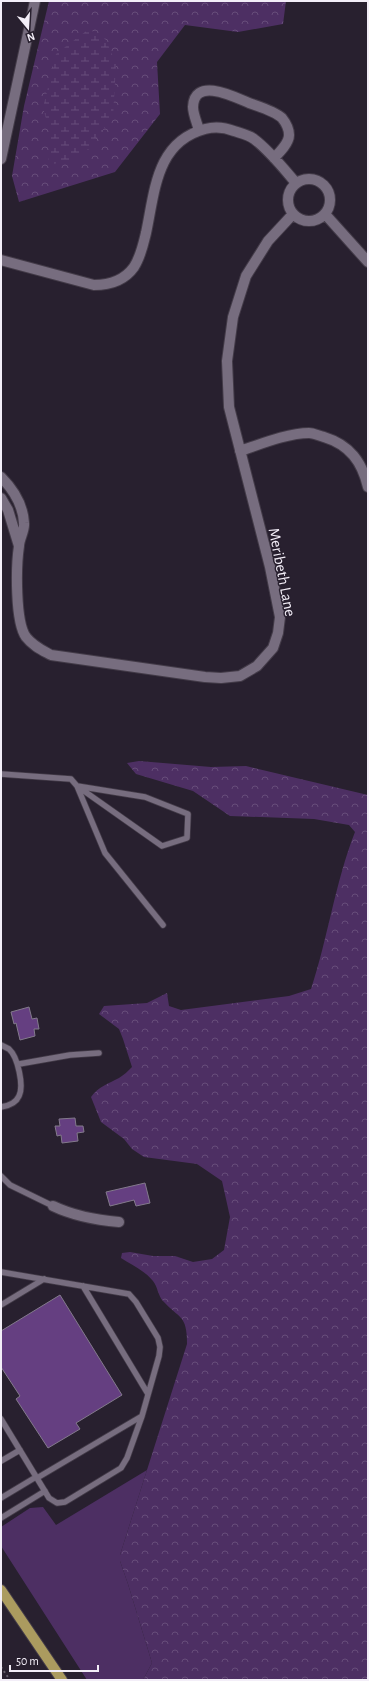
<svg xmlns="http://www.w3.org/2000/svg" width="369" height="1681" font-family="'Alegreya Sans',sans-serif">
<defs>
<pattern id="forest-crowns" width="20" height="18" patternUnits="userSpaceOnUse"><rect width="20" height="18" fill="#4d2f63"/><path d="M2 6a3 3 0 1 1 6 0M12 15a3 3 0 1 1 6 0" fill="none" stroke="#674d7a"/></pattern>
<pattern id="wetland-marsh" width="20" height="14" patternUnits="userSpaceOnUse"><rect width="20" height="14" fill="#4d2f63"/><path d="M1 5h8M5 5V1M11 12h8M15 12V8" fill="none" stroke="#674d7a"/></pattern>
</defs>
<rect width="100%" height="100%" fill="#28202f"/>
<path fill="#4d2f63" d="M147 1470 120 1555V1561L128 1584 152 1663 143 1680H87L1 1546V1527L30 1508 43 1507 56 1525Z"/>
<path fill="url(#forest-crowns)" d="M49 1H286L283 24 238 32 185 25 157 62 160 114 115 172 19 202 12 176 24 106Z
M139 761 211 767 246 766 368 795V1680H143L152 1663 128 1584 120 1561V1555L187 1344C187 1314 179 1319 163 1301 158 1296 158 1287 153 1281 145 1271 132 1265 121 1258L122 1253 130 1252 153 1256H175L193 1262 212 1259 224 1250 230 1217 222 1181 197 1164 144 1157 132 1149 124 1139 101 1122 91 1097C99 1086 108 1084 119 1078 124 1075 128 1071 132 1067L123 1039 119 1029 99 1014 104 1006 147 1003 167 993 169 1006 181 1010 289 996 311 989C328 938 335 883 355 832L349 825 314 819 230 816 193 791 136 774 127 763Z"/>
<path fill="url(#wetland-marsh)" d="M89 29 106 40 116 64 113 117 80 159 48 165 51 136 43 108 56 54Z"/>
<path fill="#653f81" stroke="#837a8c" d="M29 1007 32 1019 37 1018 39 1029H34L35 1036 20 1040 16 1023 14 1024 11 1012Z
M75 1118 76 1126H83L84 1132 77 1133 78 1141 62 1143 61 1135 57 1136 55 1126H60L59 1119Z
M145 1183 150 1203 136 1206 134 1200 110 1206 106 1192Z
M60 1295 122 1395 76 1423 80 1429 48 1448 16 1399 20 1396 1 1367V1331Z"/>
<g fill="none" stroke-linecap="round" stroke-linejoin="round">
<g stroke="#433b48" stroke-width="7">
<path id="lane" d="M1 774 71 779 77 786 105 853 163 925
M77 786 145 797 188 814 187 838 162 846Z
M1 1045C3 1046 7 1048 9 1049 18 1057 24 1086 19 1096 16 1103 8 1106 1 1107
M19 1064 70 1055 99 1053
M1 1176 10 1185 53 1206
M1 1272 129 1294 136 1302 158 1338 160 1347 159 1356 142 1416 37 1478
M83 1286 148 1394
M1 1305 44 1279
M1 1419 49 1498 57 1503 65 1502 121 1468 127 1458 142 1416
M1 1461 20 1450
M1 1498 36 1477
M1 1518 45 1491"/>
</g>
<g stroke="#433b48" stroke-width="12">
<path id="street" d="M199 130C197 123 193 114 193 107 194 76 235 97 249 103 258 106 276 112 282 118 286 123 289 129 289 135 289 143 280 152 274 158
M288 200a21 21 0 1 1 42 0a21 21 0 1 1-42 0Z
M325 214 368 262
M1 260 94 285C110 285 124 281 134 267 141 256 143 245 146 233 155 191 156 142 205 129 216 126 224 127 234 131 240 133 249 135 254 139 270 151 283 168 296 183
M240 451C261 444 288 433 309 433 314 433 319 436 324 437 350 445 362 462 368 487
M1 477C13 489 23 505 24 523 25 530 19 539 19 546 16 566 15 622 26 637 33 646 42 650 51 655L205 677 221 678 240 676 257 666 273 648 278 633 280 617 270 567 229 407 227 361 233 317 246 276 268 241 293 214
M1 498 8 510 19 546
M53 1206C74 1216 95 1220 119 1222"/>
</g>
<g stroke="#433b48" stroke-width="12">
<path id="secondary" d="M1 159 35 1"/>
</g>
<g stroke="#433b48" stroke-width="12">
<path id="primary" d="M1 1590 62 1680"/>
</g>
<path stroke="#67606d" stroke-width="2" stroke-dasharray="2 3" stroke-linecap="butt" d="M1 1667 10 1680"/>
<use href="#lane" stroke="#776d7f" stroke-width="5.5"/>
<use href="#street" stroke="#776d7f" stroke-width="10"/>
<use href="#secondary" stroke="#776d7f" stroke-width="10"/>
<use href="#primary" stroke="#ab9b5f" stroke-width="10"/>
</g>
<g text-anchor="middle" stroke-width="3" stroke-linejoin="round" paint-order="stroke">
<g font-size="16" fill="#f3eef8" stroke="#28202f">
<text transform="translate(283 572) rotate(79)" y="6">Meribeth Lane</text>
</g>
</g>
<rect width="369" height="1681" fill="none" stroke="#f3eef8" stroke-width="4"/>
<g transform="translate(28 28) rotate(162)" stroke="#28202f" stroke-width="3" paint-order="stroke">
<path d="M0-3L7 15L0 10L-7 15Z" fill="#f3eef8"/>
<text y="-6" font-size="11" font-weight="bold" text-anchor="middle" fill="#f3eef8">N</text>
</g>
<path d="M10 1665v6h88v-6" fill="none" stroke="#f3eef8" stroke-width="2"/>
<text x="16" y="1665" font-size="12" fill="#f3eef8" stroke="#28202f" stroke-width="3" paint-order="stroke">50 m</text>
</svg>
